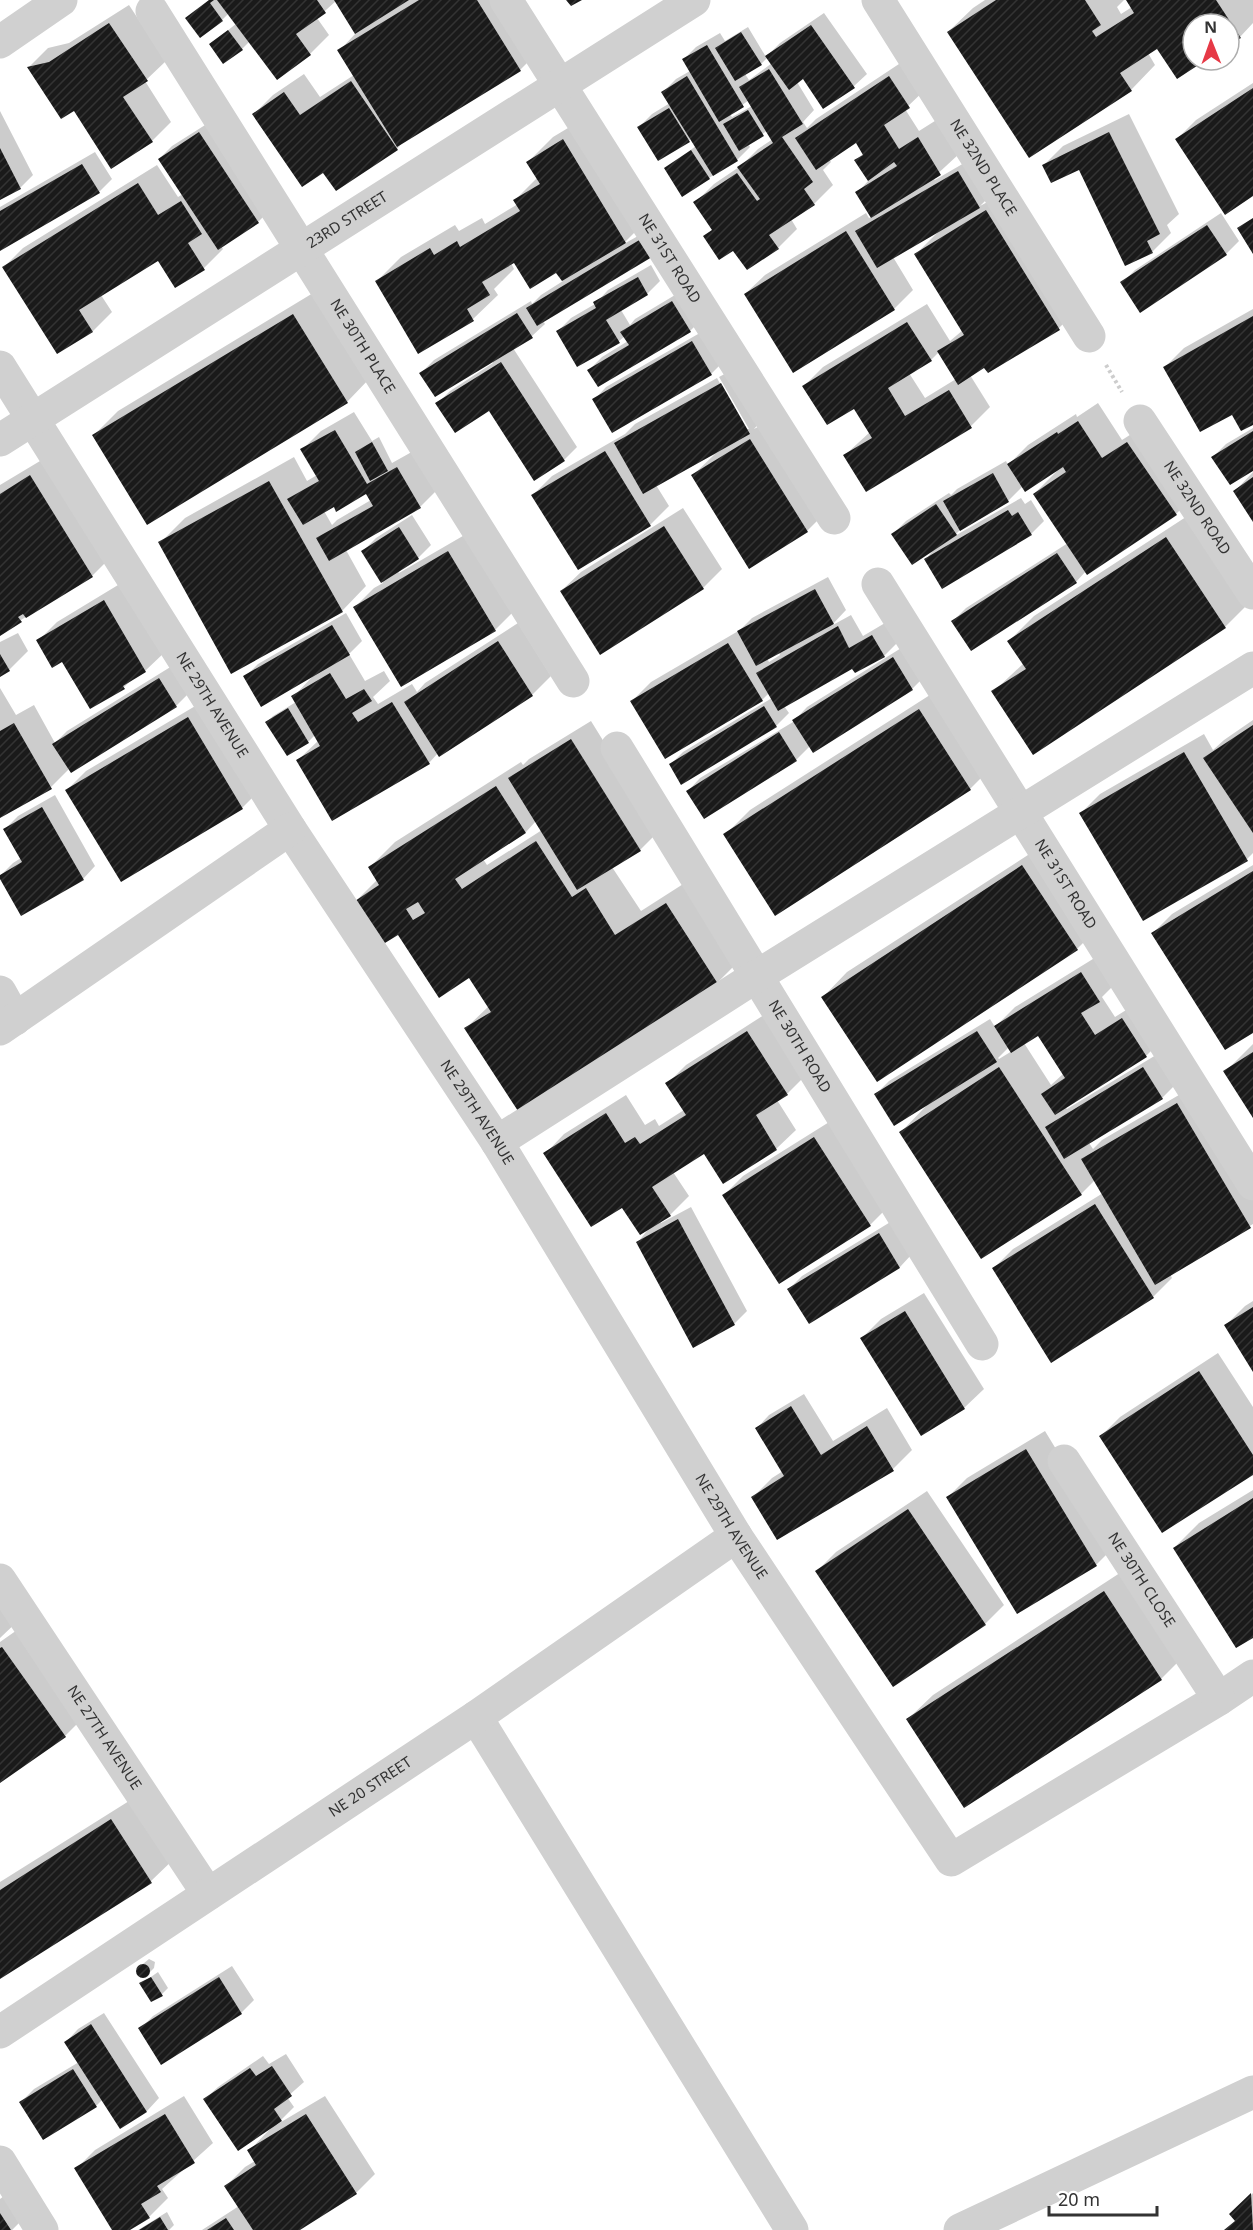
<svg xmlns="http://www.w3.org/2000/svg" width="1253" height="2230" font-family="'Noto Sans',sans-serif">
<defs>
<pattern id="building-hatch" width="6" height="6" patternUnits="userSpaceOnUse" patternTransform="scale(1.5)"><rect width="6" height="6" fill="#1a1a1a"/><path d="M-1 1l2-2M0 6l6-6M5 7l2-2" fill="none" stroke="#333"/></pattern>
</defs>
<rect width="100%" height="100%" fill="#fff"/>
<path fill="#0003" fill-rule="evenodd" d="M209 0H507L539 51 520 70 405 140 397 149 324 171 254 114 273 95 304 74 320 97 354 75 339 51 356 33 336 1 317 18 329 35 310 54 250 41 242 49 211 44 237 23 229 13 222 20 187 18Z
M985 0H1124L1117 7 1121 14 1132 7 1128 0H1253V23L1240 37 1229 43V24H1193V60H1203L1177 77 1157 47 1148 53 1155 65 1131 90 948 32 973 8Z
M129 5 166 61 145 81 171 122 152 141 74 109 29 67 48 48 69 43Z
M824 13 867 74 854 86 824 107 804 77 797 82 814 110 803 122 807 128 816 119 908 58 928 87 905 109 919 131 938 119 959 154 933 178 935 180 971 159 992 194 980 206 1006 192 1078 309 1059 328 988 371 985 366 970 375 990 407 971 426 866 490 845 455 870 432 854 407 804 386 823 367 927 304 950 341 963 330 916 254 938 232 893 257 913 290 894 309 745 294 765 275 866 213 869 218 872 217 857 193 869 180 856 160 864 153 857 141 829 159 831 162 823 170 833 185 814 204 791 219 797 229 778 248 733 249 705 237 713 229 695 203 714 184 742 165 758 149 773 139 768 130 748 144 750 147 737 160 709 178 666 168 696 146 691 138 689 141 639 127 652 114 670 103 663 92 676 79 690 71 683 60 696 47 720 33 725 41 748 27 766 57 780 43ZM768 57 772 63 749 80 745 74 761 64ZM749 100 752 106 732 117 730 114ZM939 352 956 379 925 398 909 373 931 360Z
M1253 83V195L1177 139 1196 120Z
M0 111 33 175 20 188 0 198Z
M1129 114 1179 214 1167 225 1171 233 1152 252 1079 168 1044 165 1063 146Z
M588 116 650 217 622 245 654 227 664 243 543 321 545 324 532 336 513 348 577 447 564 460 534 479 489 409 437 404 450 391 493 363 492 361 421 373 434 360 531 301 532 304 541 295 563 281 557 271 515 261 511 263 514 269 494 289 498 295 473 319 377 281 401 257 455 225 459 231 482 218 485 224 518 204 515 200 538 177 528 162 553 137Z
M213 120 271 209 258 222 221 246 223 249 204 268 159 259 101 295 112 312 93 331 58 352 4 267 23 248 157 165 178 197 183 194 159 159 172 146Z
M95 152 112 179 99 192 0 249V207Z
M1221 213 1239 241 1226 254 1122 283 1135 270Z
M651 265 660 281 647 294 621 310 630 325 635 319 685 289 703 318 690 331 589 370 602 357 628 341 625 336 619 341 578 365 558 331 571 318 595 304 608 290Z
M318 290 371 377 347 402 94 435 118 411Z
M1253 309V423L1232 413 1165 367 1184 348Z
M705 330 724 361 711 374 594 400 606 387Z
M741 365 768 414 754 429 769 421 826 512 807 531 693 475 715 454 656 485 669 506 650 525 533 495 552 476 625 434 635 424 717 378 745 429H749L719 377Z
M1098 403 1122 440 1147 424 1195 495 1176 514 1086 571 1076 582 953 621 966 608 1068 543 1034 494 1057 471 1023 486 1008 501 962 528 953 537 1021 498 1025 504 1031 500 1044 521 1031 534 926 559 935 548 893 534 906 521 949 493 951 495 957 489 1006 461 1008 465 1028 445 1076 414 1077 417Z
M354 412 372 441 379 437 392 463 417 449 439 488 420 507 346 550 366 586 342 611 160 543 185 518 294 457 307 481 317 475 302 450 321 431ZM367 492 371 500 337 520 332 525 324 511Z
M1253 428V469L1213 457 1226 444Z
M55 452 117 551 92 576 0 633V485Z
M1253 472V519L1235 491Z
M683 508 722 569 703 588 561 591 581 572Z
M1192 513 1250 602 1225 627 1033 753 993 692 1024 663 1009 641 1034 616Z
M412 515 431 545 418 558 398 571 399 573 468 533 514 611 495 630 355 607 374 588 383 583 363 551 376 538Z
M828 577 846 610 831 626 851 615 863 636 885 623 897 643 884 656 853 667 784 706 789 713 776 726 671 764 683 752 772 698 769 693 762 700 632 701 651 682 740 630 752 618ZM779 652 780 655 769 662 767 658Z
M123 582 165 652 145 671 134 678 124 687 90 707 63 660 38 641 57 622Z
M346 613 362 641 349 654 365 681 384 671 390 681 373 697 378 704 412 684 417 692 425 683 518 623 551 676 532 695 440 755 438 753 429 763 298 760 319 740 315 735 308 742 287 754 267 722 273 716 296 702 293 697 313 676 245 677 258 664Z
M18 633 28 651 9 670 0 675V642Z
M906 645 925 676 912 689 813 751 810 746 796 760 688 791 700 778 793 722 807 707Z
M172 666 189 693 176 706 70 768 51 787 0 816V688L16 715 34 705 55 743 67 731Z
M944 686 995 764 970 789 775 914 725 835 750 810Z
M207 699 261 789 242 808 67 790 86 771Z
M1253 720V853L1247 859 1081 813 1100 794 1204 734 1213 750 1224 740Z
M591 721 659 831 640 850 612 867 641 911 691 879 742 958 717 983 466 1028 489 1006 469 976 354 903 378 879 370 867 395 842 521 762 523 765 529 759ZM536 821 542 830 487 865 483 859 526 832Z
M55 795 95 866 83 879 0 876 13 863 21 858 5 829 18 816Z
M1048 842 1102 924 1077 949 877 1080 823 997 847 972Z
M1253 865V1031L1153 933 1172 914Z
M1101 954 1118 981 1102 997 1115 1017 1142 1000 1165 1037 1146 1056 1065 1107 1067 1109 1156 1055 1175 1085 1162 1098 1089 1143 1093 1149 1102 1140 1196 1085 1253 1180V1224L1170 1274 1172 1278 1153 1297 994 1268 1013 1249 1103 1193 1095 1180 1081 1194 901 1132 928 1104 876 1094 889 1081 990 1019 995 1027 1015 1007ZM1038 1034 1063 1074 1051 1085 1024 1043ZM1009 1047 1012 1051 999 1059 998 1058Z
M767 1013 807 1074 788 1093 777 1100 796 1130 776 1149 723 1182 704 1152 673 1172 689 1196 670 1215 660 1221 661 1223 691 1207 747 1311 734 1324 638 1242 650 1227 623 1206 545 1154 564 1134 626 1095 645 1125 655 1119 659 1126 684 1110 667 1084 686 1065Z
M1253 1044V1116L1225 1072Z
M834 1119 889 1206 870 1225 724 1195 743 1176Z
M892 1221 912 1254 900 1267 809 1322 789 1289 802 1276Z
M924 1293 984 1389 964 1408 921 1434 862 1338 881 1319Z
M1253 1301V1369L1226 1325 1245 1306Z
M1218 1353 1253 1407V1473L1101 1436 1120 1417Z
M804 1394 833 1441 887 1408 912 1450 893 1469 778 1538 753 1497 772 1478 783 1471 757 1428 769 1415Z
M1045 1431 1115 1546 1096 1565 948 1497 967 1478Z
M1253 1490V1636L1174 1548 1199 1523Z
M927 1491 1004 1605 985 1624 817 1571 836 1552Z
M1129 1567 1186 1654 1161 1679 964 1806 908 1719 933 1695Z
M0 1591 19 1620 0 1638Z
M27 1623 90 1711 65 1736 0 1781V1642Z
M137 1796 176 1857 151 1881 0 1978V1882Z
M149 1959 155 1962 154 1968 148 1974 143 1977 140 1976 138 1968Z
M232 1966 254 2000 241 2013 140 2029 153 2016Z
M158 1972 168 1988 162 1994 141 1984Z
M104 2013 159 2098 147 2111 121 2127 103 2099 96 2106 21 2102 34 2089 79 2062 66 2042 78 2029Z
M286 2054 304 2082 287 2097 294 2107 276 2125 325 2096 375 2174 356 2193 297 2230H202L239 2206 226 2186 245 2167 255 2161 249 2151 271 2128 205 2099 218 2087 263 2056 269 2064Z
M184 2096 213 2143 162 2189 168 2198 149 2217 127 2230H113L76 2169 95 2150Z
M8 2193 24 2218 12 2230H0V2199Z
M1253 2193V2230H1226L1236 2220 1244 2202Z
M167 2212 174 2225 169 2230H138Z"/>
<path fill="url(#building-hatch)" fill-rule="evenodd" d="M209 0H214L210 3 223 21 200 38 185 18Z
M217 0H317L326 13 296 34 311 55 277 80Z
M334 0H409L355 34Z
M419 0H477L521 71 397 147 337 50Z
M566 0H582L571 6Z
M996 0H1085L1101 25 1092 31 1096 37 1134 13 1126 0H1216L1241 38 1229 45V24H1193V60H1206L1177 79 1157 49 1120 73 1132 91 1029 158 947 32Z
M109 23 148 81 123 97 153 142 111 169 74 111 61 119 27 67 49 62Z
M811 25 855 88 823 109 803 79 789 90 765 56Z
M228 30 243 50 223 64 209 44Z
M741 32 762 65 735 81 715 48Z
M707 45 744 107 719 122 682 59Z
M769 69 803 124 782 137 813 182 804 189 815 205 769 235 779 249 747 270 733 251 719 260 703 236 712 230 693 202 737 173 757 201 760 199 737 167 773 143 739 87Z
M687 76 738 161 713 176 661 92Z
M889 76 910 108 884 125 899 149 918 137 941 175 871 218 855 192 897 166 894 162 868 181 854 160 863 155 856 143 816 170 795 138Z
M351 81 398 150 336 191 323 173 302 187 252 114 284 92 300 115Z
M1253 88V196L1225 215 1175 139Z
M669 108 690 142 658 161 637 127Z
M748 110 764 136 739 151 723 124Z
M199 132 259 223 218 250 158 159Z
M1109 132 1160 234 1147 241 1153 253 1125 266 1079 170 1051 183 1042 165Z
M563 139 626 243 562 281 556 273 530 289 514 263 482 282 490 295 467 309 474 321 418 354 375 281 430 248 434 255 457 241 460 247 520 211 513 200 540 184 526 162Z
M0 148 21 189 0 200Z
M691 150 710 179 682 197 664 168Z
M82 164 100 193 0 251V211Z
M958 171 980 208 877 268 855 231Z
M138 183 158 215 181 201 202 234 188 243 205 270 175 288 158 261 79 310 93 332 57 354 2 267Z
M986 210 1060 330 988 373 984 368 958 385 937 351 964 335 914 254Z
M1253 218V254L1237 228Z
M1207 225 1227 255 1140 313 1120 282Z
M846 231 895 310 793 373 744 294Z
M641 239 652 257 537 326 526 308Z
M638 277 648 295 606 320 620 343 577 367 556 331 596 308 593 302Z
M672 301 691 332 598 387 587 370 629 345 620 332Z
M517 313 533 338 435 397 419 373Z
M293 314 348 403 147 525 92 435Z
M1253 316V425L1241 431 1232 415 1200 432 1163 367Z
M907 322 932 361 888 388 905 416 949 390 972 428 866 492 843 455 872 438 854 409 827 425 802 386Z
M692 341 712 375 612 433 592 399Z
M501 362 565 461 534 481 489 411 455 433 435 403Z
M721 383 750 434 643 494 614 443Z
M1078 421 1102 458 1127 442 1177 515 1087 575 1033 494 1066 472 1063 467 1025 492 1007 464 1057 432 1058 434Z
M335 430 367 484 397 467 421 508 329 561 316 538 373 506 366 494 336 512 334 507 303 525 287 499 319 481 300 449Z
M1253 431V471L1230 485 1211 457Z
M750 439 808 532 749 569 691 475Z
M372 442 388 471 370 481 355 452Z
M605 451 651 526 578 570 531 495Z
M993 473 1009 502 960 531 943 501Z
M30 475 93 577 26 618 23 614 18 617 22 622 0 636V494Z
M1253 477V522L1233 491Z
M269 481 343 612 231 674 158 542Z
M936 504 957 535 912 565 891 534Z
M1008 510 1012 516 1018 512 1032 535 942 589 924 559Z
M664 526 704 589 600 655 560 591Z
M399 527 419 559 381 583 361 551Z
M1166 537 1226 628 1033 755 991 691 1026 669 1007 641Z
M448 551 496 631 401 687 353 607Z
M1057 553 1077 583 971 651 951 621Z
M815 589 834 624 756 666 737 631Z
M104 600 146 672 123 686 125 689 90 709 62 662 52 668 36 640Z
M332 625 350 655 261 707 243 676Z
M838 626 849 648 872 635 885 657 855 673 852 669 778 711 756 673Z
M498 641 533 696 439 757 404 702Z
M728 643 763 701 665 759 630 701Z
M0 654 10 671 0 677Z
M893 657 913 690 813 753 792 720Z
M330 673 346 699 364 689 372 701 352 713 358 722 392 702 430 764 332 821 296 760 320 746 291 696Z
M159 678 177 707 71 773 52 744Z
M764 706 777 727 681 785 669 764Z
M288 708 309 743 287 756 265 722Z
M919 709 971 790 775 916 723 834Z
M188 717 243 809 121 882 65 790Z
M14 723 52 789 0 818V731Z
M1253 725V833L1203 758Z
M779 732 797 761 704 819 686 791Z
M571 739 641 851 577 890 508 778Z
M1184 752 1248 861 1143 921 1079 813Z
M496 786 526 833 455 879 462 889 536 841 572 897 586 888 615 935 666 903 718 984 518 1111 464 1028 491 1012 469 978 439 998 398 935 380 946 352 903 379 885 368 867ZM418 902 425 913 413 920 406 909Z
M42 807 84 880 21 916 0 879V875L22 862 3 829Z
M1022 865 1078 950 877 1082 821 997Z
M1253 871V1033L1225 1050 1151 933Z
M1081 972 1100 1002 1081 1013 1095 1035 1122 1018 1147 1057 1055 1115 1041 1094 1065 1078 1038 1036 1011 1053 994 1026Z
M747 1031 788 1095 756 1115 777 1150 723 1184 704 1154 652 1187 671 1216 640 1235 622 1208 591 1227 543 1153 606 1113 625 1143 635 1137 640 1144 686 1115 665 1083Z
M977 1031 997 1062 894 1126 874 1094Z
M1253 1052V1118L1223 1071Z
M999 1067 1082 1195 981 1259 899 1132Z
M1143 1067 1163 1099 1064 1159 1045 1127Z
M1177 1103 1251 1228 1155 1285 1081 1159Z
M814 1137 871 1226 779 1284 722 1195Z
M1095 1204 1154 1298 1051 1363 992 1268Z
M678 1219 735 1325 693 1348 636 1242Z
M879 1233 900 1268 809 1324 787 1289Z
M1253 1307V1372L1224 1325Z
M905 1311 965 1409 921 1436 860 1338Z
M1199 1371 1253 1455V1475L1162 1533 1099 1436Z
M791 1406 821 1455 867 1426 894 1471 777 1540 751 1497 784 1476 755 1428Z
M1026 1449 1097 1566 1017 1614 946 1497Z
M1253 1498V1638L1236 1648 1173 1548Z
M908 1509 986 1625 893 1687 815 1571Z
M1104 1591 1162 1680 964 1808 906 1719Z
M2 1647 66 1737 0 1783V1648Z
M111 1819 152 1883 0 1979V1890Z
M136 1971a7 7 0 1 1 14 0a7 7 0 1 1-14 0Z
M151 1977 163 1996 151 2002 139 1983Z
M219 1977 242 2014 161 2065 138 2028Z
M91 2024 147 2112 120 2129 64 2042Z
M272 2066 292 2096 274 2109 282 2121 238 2151 203 2099 250 2068 256 2076Z
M73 2069 97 2107 43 2140 19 2102Z
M165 2114 195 2163 157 2186 161 2192 141 2204 150 2218 130 2230H112L74 2168Z
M306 2114 357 2194 300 2230H253L224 2186 256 2165 247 2150Z
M1251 2193 1253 2230H1224L1235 2221 1229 2214Z
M0 2213 11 2230H0Z
M160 2217 168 2230H139Z
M226 2218 234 2230H207Z"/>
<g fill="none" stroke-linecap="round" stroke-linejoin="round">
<path stroke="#cdcdcd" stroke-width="4" stroke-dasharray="3 3" stroke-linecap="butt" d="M1106 365 1122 392"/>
<g stroke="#d0d0d0" stroke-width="33">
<path id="s1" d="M506 0 834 518"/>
<path id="s2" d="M878 0 1089 336"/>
<path id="s3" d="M152 11 573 681"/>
<path id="s4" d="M0 367 290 829 497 1142 736 1536 951 1860 1219 1699 1253 1676"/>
<path id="s5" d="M1140 421 1253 593"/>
<path id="s6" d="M0 440 694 0"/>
<path id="s7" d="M878 584 1253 1184"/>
<path id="s8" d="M617 748 982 1344"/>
<path d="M0 992 15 1019"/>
<path d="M0 1029 290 829"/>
<path d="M497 1142 757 976 1253 668"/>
<path id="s9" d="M1064 1461 1219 1699"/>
<path id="s10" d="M0 1580 208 1894"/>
<path d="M476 1717 792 2230"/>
<path id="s11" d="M0 2032 476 1717 736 1536"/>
<path d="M0 2162 42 2230"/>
</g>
<path stroke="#d0d0d0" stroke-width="33" d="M0 42 61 0
M960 2230 1253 2092"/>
</g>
<g text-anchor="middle" stroke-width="6" stroke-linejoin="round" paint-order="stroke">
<g font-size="15" fill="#333" stroke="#fff">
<text dy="5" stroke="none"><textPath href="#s2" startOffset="198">NE 32ND PLACE</textPath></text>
<text dy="5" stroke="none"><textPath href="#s6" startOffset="411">23RD STREET</textPath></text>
<text dy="5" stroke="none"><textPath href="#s1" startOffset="306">NE 31ST ROAD</textPath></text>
<text dy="5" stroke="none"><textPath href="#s3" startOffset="396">NE 30TH PLACE</textPath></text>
<text dy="5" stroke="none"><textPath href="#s5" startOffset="104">NE 32ND ROAD</textPath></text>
<text dy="5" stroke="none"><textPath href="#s4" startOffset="399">NE 29TH AVENUE</textPath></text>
<text dy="5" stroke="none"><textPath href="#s7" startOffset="354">NE 31ST ROAD</textPath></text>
<text dy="5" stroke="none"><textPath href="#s8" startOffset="350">NE 30TH ROAD</textPath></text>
<text dy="5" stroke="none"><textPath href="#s4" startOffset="885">NE 29TH AVENUE</textPath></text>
<text dy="5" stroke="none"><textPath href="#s4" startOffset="1371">NE 29TH AVENUE</textPath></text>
<text dy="5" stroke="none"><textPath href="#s9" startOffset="142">NE 30TH CLOSE</textPath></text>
<text dy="5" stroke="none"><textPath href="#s10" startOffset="189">NE 27TH AVENUE</textPath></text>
<text dy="5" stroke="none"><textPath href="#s11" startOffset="444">NE 20 STREET</textPath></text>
</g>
</g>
<g transform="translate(1211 42) rotate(359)"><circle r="28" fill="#ffffff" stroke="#adadad" stroke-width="1.5"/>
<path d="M0-4.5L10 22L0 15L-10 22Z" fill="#e63946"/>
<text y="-9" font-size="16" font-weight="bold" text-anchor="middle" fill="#333333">N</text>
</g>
<path d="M1049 2206v9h108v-9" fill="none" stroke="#333333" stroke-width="3"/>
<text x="1058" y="2206" font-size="18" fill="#333333" stroke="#ffffff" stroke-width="4.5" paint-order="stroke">20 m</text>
</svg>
